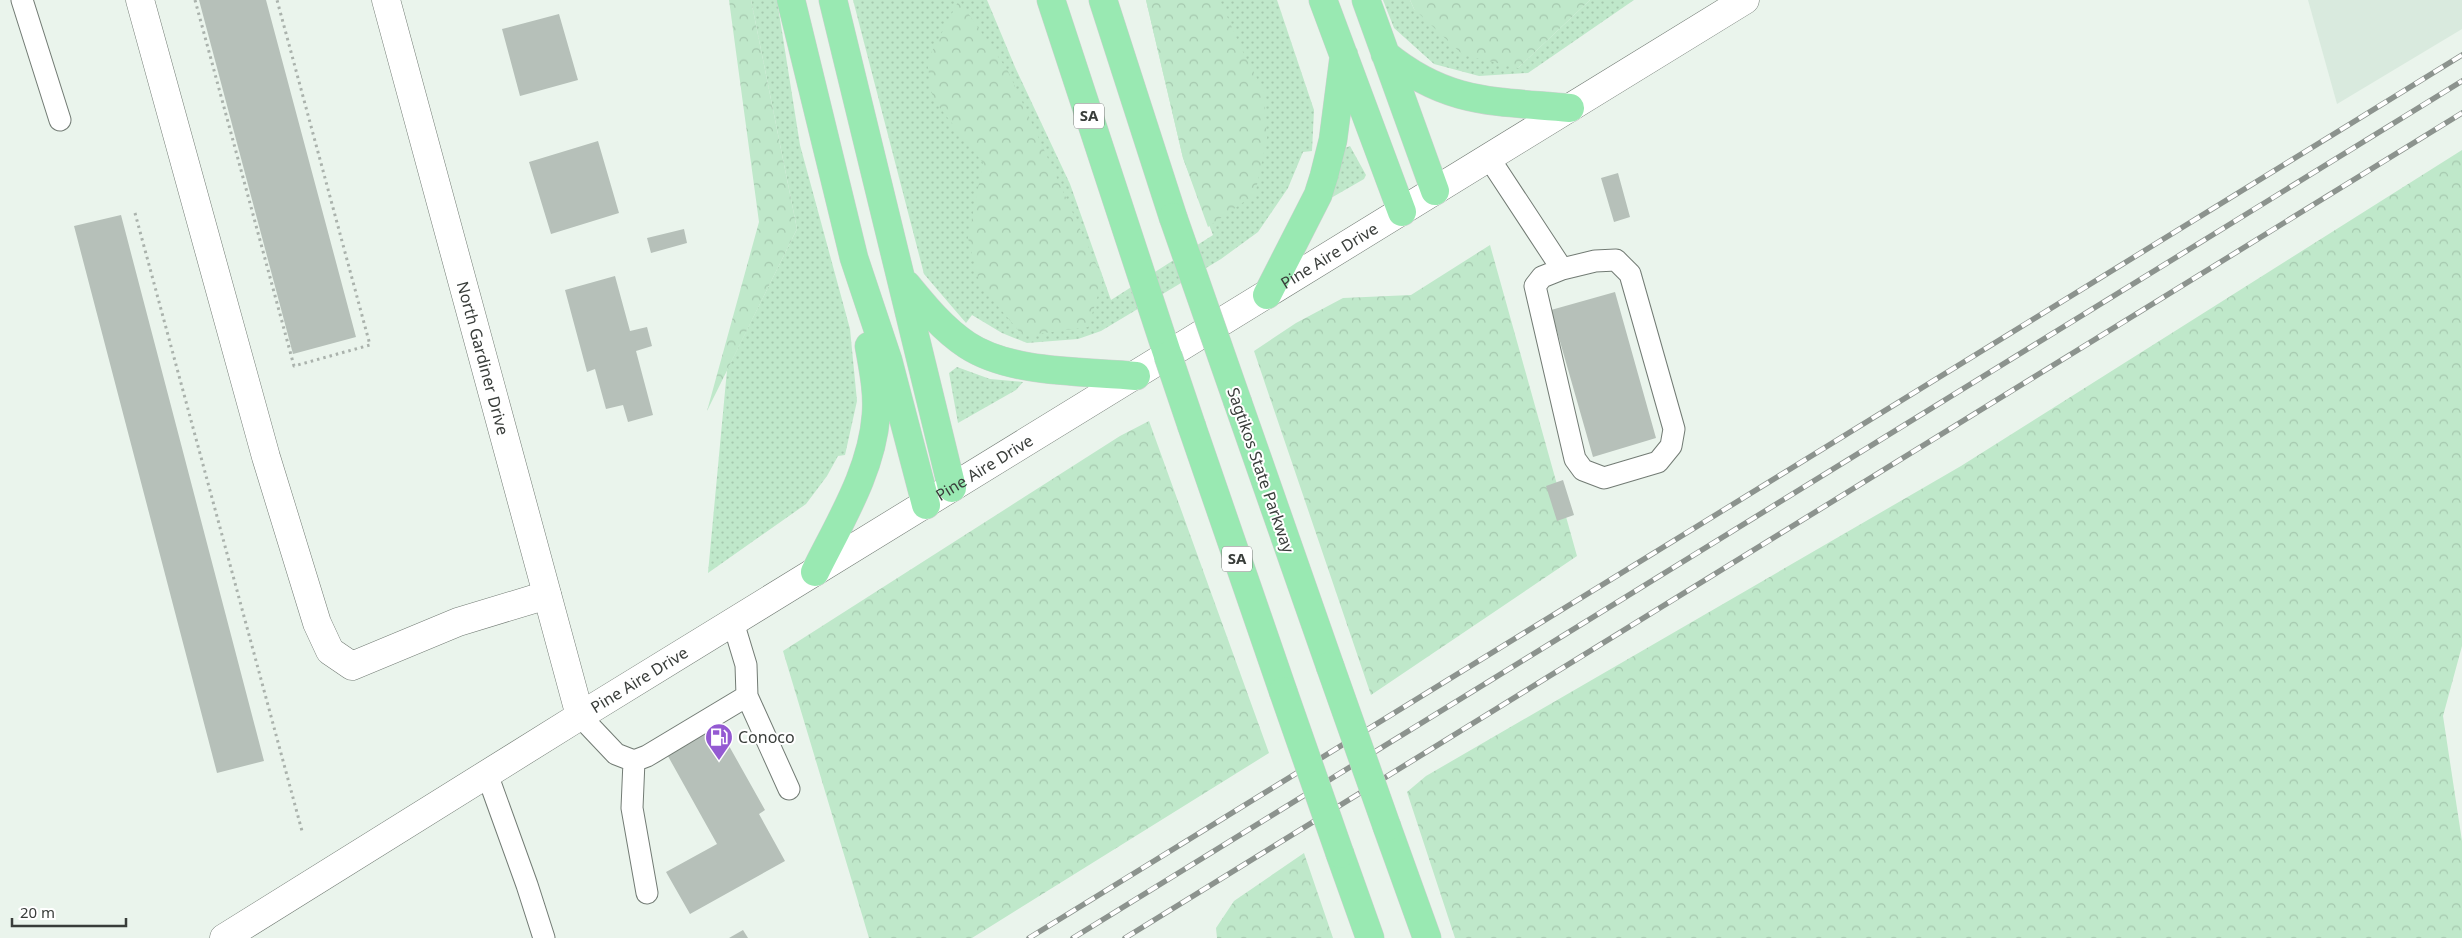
<svg xmlns="http://www.w3.org/2000/svg" width="2462" height="938" font-family="'Noto Sans',sans-serif">
<defs>
<pattern id="grass-dots" width="8" height="8" patternUnits="userSpaceOnUse" patternTransform="scale(1.25)"><rect width="8" height="8" fill="#bfe8ca"/><path d="M2 2h.1M6 6h.1" fill="none" stroke="#a5c8ae" stroke-width="1.8" stroke-linecap="round"/></pattern>
<pattern id="forest-crowns" width="20" height="18" patternUnits="userSpaceOnUse" patternTransform="scale(1.25)"><rect width="20" height="18" fill="#bfe8ca"/><path d="M2 6a3 3 0 1 1 6 0M12 15a3 3 0 1 1 6 0" fill="none" stroke="#a5c8ae"/></pattern>
</defs>
<rect width="100%" height="100%" fill="#eaf4ec"/>
<path fill="#d9eade" d="M2308 0H2462V29L2337 104Z"/>
<path fill="url(#grass-dots)" d="M751 0H777L800 145 850 329 857 401 845 455 838 456 827 476 806 504 708 573 727 370 797 229Z
M853 0H987L1015 67 1070 184 1111 300 1213 235 1183 158 1146 0H1277L1314 110 1312 151 1303 152 1288 188 1258 232 1221 259 1101 331 1078 339 1027 343 1002 333 972 315 966 323 924 274Z
M1383 0H1410L1414 9 1518 68 1590 0H1634L1528 73 1479 76 1434 64 1394 28Z
M1350 146 1366 175 1364 179 1331 198 1345 148Z
M957 367 990 379 1023 382 1016 390 958 423 949 373Z"/>
<path fill="url(#forest-crowns)" d="M729 0H751L797 229 707 411 759 222Z
M959 0 1008 71 1103 279 1088 327 1023 336 980 285 968 238 983 163 933 99 927 61Z
M1146 0H1220L1240 46 1264 92 1267 138 1255 194 1208 227 1183 158Z
M1410 0H1590L1518 68 1463 55 1414 9Z
M2462 150V646L2443 716 2462 841V938H1455L1407 792 1426 776 1961 466Z
M1490 245 1577 556 1371 695 1254 351 1296 323 1343 298 1411 295Z
M1149 421 1269 753 972 938H869L783 651 1120 436Z
M1304 853 1333 938H1217L1216 928 1234 901Z"/>
<path fill="#b6c0b9" d="M199 0H266L356 337 293 354Z
M559 14 578 80 520 96 502 29Z
M598 141 619 213 551 234 529 162Z
M1618 173 1630 217 1614 222 1601 178Z
M121 215 264 761 217 773 74 226Z
M684 229 687 243 651 253 647 238Z
M615 276 630 331 647 327 652 346 636 351 653 415 628 422 623 405 606 409 595 369 587 372 565 290Z
M1615 292 1656 438 1593 457 1551 310Z
M1563 480 1574 515 1557 521 1546 486Z
M715 721 765 810 759 814 785 861 690 914 666 872 717 844 664 749Z
M743 930 748 938H729Z"/>
<g fill="none" stroke-linecap="round" stroke-linejoin="round">
<g stroke="#727b74" stroke-width="23">
<path id="service" d="M22 0 60 120
M1489 158 1562 269 1595 261 1616 260 1630 274 1674 429 1671 446 1658 462 1604 478 1583 470 1575 459 1535 286 1542 277 1562 269
M733 622 746 665 747 696 789 789
M580 716 616 754 634 761 647 756 747 696
M634 761 632 808 647 893
M487 774 527 885 544 938"/>
</g>
<g stroke="#727b74" stroke-width="29">
<g id="minor">
<path d="M140 0 266 457 317 623 330 651 352 666 458 622 547 595"/>
<path id="s1" d="M386 0 580 716"/>
</g>
</g>
<g stroke="#727b74" stroke-width="29">
<g id="tertiary">
<path id="s2" d="M224 938 580 716 1745 0"/>
</g>
</g>
<g stroke="#cfd0d0" stroke-width="29">
<path id="motorway" d="M791 0 854 258 888 360 926 505
M833 0 952 488
M1051 0 1168 356
M1103 0 1173 217
M1323 0 1402 212
M1366 0 1435 191
M1385 54C1447 105 1495 101 1570 108
M907 285C925 307 943 329 967 345 1011 374 1084 371 1136 376
M1267 295 1318 195 1324 176 1333 140 1344 55
M1238 403 1330 666
M1192 427 1283 691
M815 572C839 523 872 471 876 415 878 392 873 369 869 346
M1387 827 1427 938
M1340 854 1370 938"/>
</g>
<path stroke="#aab2ac" stroke-width="3" stroke-dasharray="2.5 4" stroke-linecap="butt" d="M195 0 294 366 370 345 277 0
M135 213 302 831"/>
<use href="#service" stroke="#fff" stroke-width="21"/>
<use href="#minor" stroke="#fff" stroke-width="28"/>
<use href="#tertiary" stroke="#fff" stroke-width="28"/>
<use href="#motorway" stroke="#99e9b2" stroke-width="28"/>
<g stroke="#8c938e" stroke-width="5.5">
<path id="rail" d="M1029 938 2462 55
M1073 938 2462 81
M1125 938 2462 113"/>
</g>
<use href="#rail" stroke="#fff" stroke-width="4" stroke-dasharray="11" stroke-linecap="butt"/>
<g stroke="#cfd0d0" stroke-width="29" stroke-linecap="butt">
<path id="motorway-bridge" d="M1173 217 1238 403
M1168 356 1192 427
M1330 666 1387 827
M1283 691 1340 854"/>
</g>
<use href="#motorway-bridge" stroke="#99e9b2" stroke-width="28"/>
</g>
<defs>
<g id="fuel-pin" transform="scale(1.4375)"><path d="M0 17L-7.5 6A9.5 9.5 0 1 1 7.5 6Z" fill="#945ad2" stroke="#fff"/><path d="M-5.5-6h7V0h2V4h1.3V-2.5L3-4.5l.8-.8L6-3V5H2.5V1h-1V6h-7ZM-4.2-4.7v3.2H.2V-4.7Z" fill="#fff"/></g>
</defs>
<g fill-rule="evenodd">
<use href="#fuel-pin" x="719" y="737"/>
</g>
<g text-anchor="middle" stroke-width="4" stroke-linejoin="round" paint-order="stroke">
<g fill="#fff" stroke="#747775" stroke-width="1">
<rect x="1074" y="103.5" width="30" height="25" rx="4"/>
<rect x="1222" y="546.5" width="30" height="25" rx="4"/>
</g>
<g font-size="15" font-weight="bold" fill="#393d3a">
<text x="1089" y="121">SA</text>
<text x="1237" y="564">SA</text>
</g>
<g font-size="16" fill="#393d3a" stroke="#fff">
<text dy="6" stroke="none"><textPath href="#s2" startOffset="1299">Pine Aire Drive</textPath></text>
<text dy="6" stroke="none"><textPath href="#s1" startOffset="371">North Gardiner Drive</textPath></text>
<text dy="6" stroke="none"><textPath href="#s2" startOffset="894">Pine Aire Drive</textPath></text>
<text transform="translate(1261 470) rotate(71)" y="6">Sagtikos State Parkway</text>
<text dy="6" stroke="none"><textPath href="#s2" startOffset="489">Pine Aire Drive</textPath></text>
</g>
<g font-size="16" fill="#393d3a" stroke="#fff" text-anchor="start">
<text x="738" y="743">Conoco</text>
</g>
</g>
<path d="M12 918v8h114v-8" fill="none" stroke="#393d3a" stroke-width="2.5"/>
<text x="20" y="918" font-size="15" fill="#393d3a" stroke="#ffffff" stroke-width="4" paint-order="stroke">20 m</text>
</svg>
